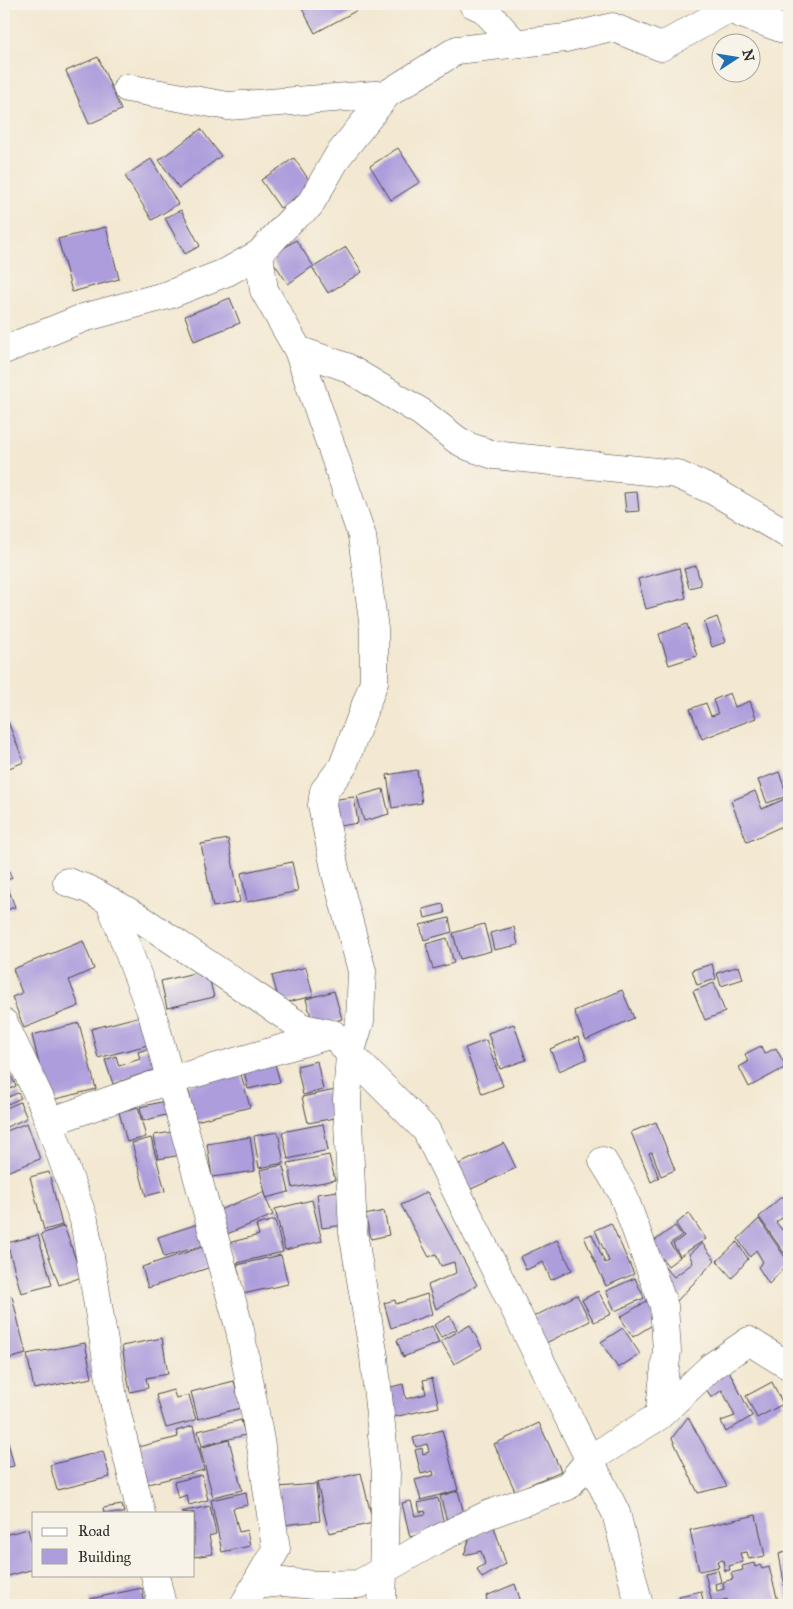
<svg xmlns="http://www.w3.org/2000/svg" width="793" height="1609" font-family="'IM FELL Great Primer',serif">
<rect width="100%" height="100%" fill="#f7f3e8"/>
<filter id="ink" filterUnits="userSpaceOnUse"><feTurbulence type="fractalNoise" baseFrequency=".02" numOctaves="2"/><feDisplacementMap in="SourceGraphic" scale="10" xChannelSelector="R" yChannelSelector="G"/><feConvolveMatrix kernelMatrix="1 2 1 2 8 2 1 2 1" color-interpolation-filters="sRGB"/></filter>
<filter id="wash" filterUnits="userSpaceOnUse"><feTurbulence type="fractalNoise" baseFrequency=".0096" numOctaves="4" result="noise"/><feDisplacementMap in="SourceGraphic" scale="20" xChannelSelector="R" yChannelSelector="G"/><feGaussianBlur stdDeviation="1.12" result="paint"/><feColorMatrix in="noise" values="0 0 0 0 0 0 0 0 0 0 0 0 0 0 0 0 0 1.4 0 .05"/><feComposite in="paint" operator="in"/></filter>
<g filter="url(#wash)">
<rect width="100%" height="100%" fill="#f3e8d1"/>
<g id="blocks">
<path fill="#ad9ddc" fill-rule="evenodd" d="M303 4H361L363 7 315 33 300 5Z
M98 57 121 110 89 124 66 71Z
M201 129 221 156 179 188 159 160Z
M398 148 420 182 391 200 370 166Z
M294 158 313 186 280 208 261 180Z
M151 159 178 204 152 220 125 176Z
M181 210 200 246 185 254 165 218Z
M106 227 119 279 72 292 58 239Z
M296 240 314 267 346 247 362 272 328 293 312 267 288 284 270 257Z
M230 298 240 323 194 341 185 316Z
M637 492 639 511 626 512 624 493Z
M696 566 701 585 689 588 684 569Z
M679 568 686 598 646 609 638 579Z
M717 617 726 642 712 647 704 622Z
M687 624 697 656 669 665 659 634Z
M730 693 735 707 750 701 756 718 702 739 690 709 706 703 711 716 718 714 713 700Z
M8 722 24 762 4 770V724Z
M417 770 422 803 392 808 387 775Z
M779 772 787 796 767 803 758 780Z
M383 789 389 814 364 821 357 796Z
M755 791 762 809 789 797V823L747 842 731 801Z
M354 797 358 823 334 827 330 800Z
M228 839 240 902 213 907 201 844Z
M4 860 12 878 4 882Z
M292 862 298 891 247 902 241 873Z
M7 885 15 907 4 911V886Z
M443 904 445 913 425 918 423 909Z
M449 918 452 932 424 940 420 925Z
M484 924 491 951 460 959 453 933Z
M514 927 518 945 494 950 490 933Z
M447 938 454 963 433 969 426 944Z
M83 941 94 969 69 980 79 1006 24 1028 12 997 22 993 13 969Z
M712 964 716 979 697 985 692 970Z
M739 966 743 979 721 986 717 973Z
M306 967 313 996 280 1004 272 976Z
M207 970 214 997 167 1008 161 981Z
M714 983 725 1012 705 1020 693 991Z
M622 990 634 1018 586 1040 574 1011Z
M334 991 342 1019 314 1027 306 999Z
M141 1016 148 1045 98 1058 91 1029Z
M79 1023 96 1089 48 1101 32 1035Z
M514 1024 526 1060 500 1069 488 1033Z
M578 1037 587 1059 559 1071 550 1049Z
M486 1040 503 1086 482 1094 465 1048Z
M761 1046 764 1054 776 1048 786 1067 749 1087 739 1067 748 1062 745 1054Z
M150 1048 157 1069 113 1084 105 1060 116 1056 119 1066 140 1059 138 1052Z
M4 1060 16 1086 4 1092Z
M317 1061 323 1090 303 1095 297 1066Z
M275 1064 280 1082 248 1089 244 1071Z
M240 1071 250 1107 196 1121 187 1085Z
M340 1089 346 1116 308 1123 302 1097Z
M18 1093 21 1098 8 1104 6 1098Z
M169 1100 173 1113 143 1121 140 1107Z
M20 1102 27 1118 4 1128V1109Z
M138 1107 146 1137 127 1142 119 1112Z
M656 1122 675 1170 661 1176 652 1152 649 1153 659 1178 651 1182 631 1132Z
M27 1123 40 1159 4 1173V1132Z
M323 1124 328 1150 288 1159 282 1132Z
M178 1131 182 1155 158 1159 154 1135Z
M278 1132 284 1163 259 1168 254 1136Z
M250 1137 255 1171 212 1177 207 1144Z
M151 1138 165 1191 146 1196 132 1143Z
M504 1143 516 1168 467 1191 455 1166Z
M329 1155 335 1180 293 1188 288 1163Z
M283 1165 289 1192 266 1198 260 1170Z
M49 1172 62 1225 44 1230 30 1177Z
M338 1191 344 1225 322 1228 317 1194Z
M263 1192 273 1215 227 1234 217 1211Z
M427 1192 477 1285 436 1309 428 1285 456 1273 454 1262 441 1266 436 1254 429 1257 401 1205Z
M782 1196 789 1206V1247L784 1253 759 1217ZM782 1218 788 1226 782 1230 776 1222Z
M312 1200 322 1241 285 1250 275 1209Z
M384 1211 389 1235 371 1239 365 1215Z
M689 1213 706 1239 680 1256 673 1244 684 1236 676 1224Z
M759 1219 789 1263 769 1284 758 1267 763 1262 756 1250 750 1257 738 1239Z
M275 1220 283 1252 233 1264 228 1243 259 1235 256 1225Z
M201 1223 207 1244 164 1257 158 1237Z
M611 1223 634 1274 606 1286 584 1237 592 1234 605 1263 609 1261 595 1230Z
M64 1226 82 1277 59 1285 41 1234Z
M675 1226 682 1235 670 1244 680 1257 668 1266 662 1258 657 1262 646 1247Z
M38 1235 52 1285 21 1293 7 1243Z
M557 1240 572 1270 551 1280 543 1262 526 1270 520 1257Z
M737 1242 748 1259 732 1278 717 1261Z
M702 1243 715 1260 677 1301 654 1266 661 1263 674 1277 693 1263 689 1254Z
M205 1246 211 1267 148 1288 142 1267Z
M281 1255 288 1284 243 1294 237 1265Z
M635 1278 644 1298 615 1311 606 1291Z
M598 1291 611 1314 594 1322 582 1300Z
M427 1294 432 1314 391 1328 384 1303 395 1300 396 1304Z
M577 1295 590 1321 544 1344 531 1318Z
M12 1296 26 1354 4 1360V1298Z
M647 1301 659 1321 633 1337 620 1317Z
M450 1316 457 1329 441 1337 434 1325Z
M470 1325 482 1348 454 1364 441 1341Z
M432 1326 439 1343 403 1357 397 1340Z
M623 1328 640 1354 618 1368 601 1342Z
M162 1338 168 1374 146 1378 148 1388 130 1392 122 1346Z
M85 1343 92 1378 34 1389 27 1354Z
M729 1371 752 1416 726 1432 721 1421 735 1416 722 1390 711 1398 706 1388Z
M432 1378 439 1407 394 1417 387 1388 403 1384 406 1399 426 1394 423 1380Z
M234 1381 241 1408 198 1419 191 1392Z
M772 1382 783 1404 757 1418 746 1396Z
M173 1390 176 1398 189 1395 196 1420 166 1428 156 1395Z
M688 1417 690 1421 727 1486 698 1493 672 1438Z
M241 1420 245 1435 202 1446 198 1431Z
M539 1423 561 1471 515 1491 494 1444Z
M4 1426 14 1466 4 1468Z
M193 1426 204 1470 148 1484 138 1447 178 1437 176 1431Z
M442 1430 458 1490 421 1500 415 1480 434 1475 433 1471 421 1474 415 1450 422 1448 423 1454 429 1452 427 1444 416 1447 413 1438Z
M229 1440 242 1490 213 1497 200 1448Z
M103 1451 110 1477 57 1490 50 1465Z
M361 1473 373 1523 329 1533 317 1483Z
M202 1475 208 1500 189 1505 187 1495 178 1498 174 1482Z
M316 1484 320 1521 282 1525 278 1487Z
M458 1491 466 1521 448 1525 440 1496Z
M246 1492 248 1505 233 1508 239 1532 247 1530 250 1546 222 1552 211 1500Z
M438 1498 445 1529 410 1537 402 1503 411 1501 415 1516 426 1514 425 1511 420 1512 418 1503Z
M122 1505 124 1513H104L103 1508Z
M210 1506 216 1534 209 1536 213 1554 194 1557V1513L181 1512Z
M756 1515 765 1556 749 1559 747 1552 740 1553 743 1562 729 1566 730 1570 725 1571 723 1560 717 1561 719 1567 699 1571 690 1530Z
M494 1527 506 1564 482 1578 477 1569 485 1564 481 1551 464 1555 470 1537Z
M28 1529 34 1553V1569L4 1577V1535Z
M789 1551V1581L784 1582 779 1554Z
M754 1563 755 1567 760 1565 762 1569 769 1567 778 1601 766 1605H728L727 1599 712 1603 705 1573 718 1570 721 1582 715 1584 717 1591 724 1589 723 1582 733 1579 731 1573 743 1570 742 1566Z
M789 1583V1605H788L784 1584Z
M515 1584 522 1605H488L486 1596Z
M142 1588 145 1605H91L90 1599Z
M701 1591 704 1605H681L679 1596Z
M350 1600 351 1605H331L330 1603Z"/>
</g>
</g>
<g filter="url(#ink)">
<use href="#blocks" fill-opacity="0" stroke="#494744" stroke-width="1"/>
<g fill="none" stroke-linecap="round" stroke-linejoin="round">
<g stroke="#494744" stroke-width="29">
<path id="minor" d="M473 4 484 9 515 43
M127 88 228 106 387 94
M259 254 264 290 298 350 346 367 421 412 457 440 470 447 494 455 676 474 714 491 789 535
M4 350 83 318 168 295 227 272 259 254 293 218 309 206 338 156 387 94 457 50 566 38 612 27 661 47 728 9 789 31
M298 350 362 536 374 629V682L343 766 324 791 322 805 336 874 362 971 360 1021 350 1054 347 1099 353 1232 374 1357 386 1474 382 1605
M67 882 88 889 138 917 303 1028 332 1034
M110 902 153 1017 240 1330 261 1446 276 1549 244 1605
M4 1023 43 1105 84 1220 113 1397 141 1513
M50 1122 151 1086 333 1034 350 1054 426 1130 616 1513 639 1605
M659 1416 711 1367 749 1341 789 1366
M155 1575 162 1605
M255 1585 283 1582 314 1585 359 1584 434 1541 487 1515 568 1486 590 1459 659 1416 667 1351 664 1306 622 1192 603 1161"/>
</g>
<use href="#minor" stroke="#fff" stroke-width="28"/>
</g>
</g>
<rect width="793" height="1609" fill="none" stroke="#f7f3e8" stroke-width="20"/>
<rect x="32" y="1512" width="162" height="65" fill="#f7f3e8" stroke="#a5a39c"/>
<rect x="42" y="1528" width="25" height="8" fill="#ffffff" stroke="#a5a39c"/>
<text x="78" y="1536" font-size="15" fill="#2b2b2b">Road</text>
<rect x="42" y="1549" width="25" height="15" fill="#ad9ddc" stroke="#a5a39c"/>
<text x="78" y="1562" font-size="15" fill="#2b2b2b">Building</text>
<g transform="translate(736 58) rotate(78)"><circle r="24" fill="#f7f3e8" stroke="#a5a39c"/>
<path d="M0-4L9 19L0 12L-9 19Z" fill="#1f6fb2"/>
<text y="-8" font-size="14" font-weight="bold" text-anchor="middle" fill="#2b2b2b">N</text>
</g>
</svg>
